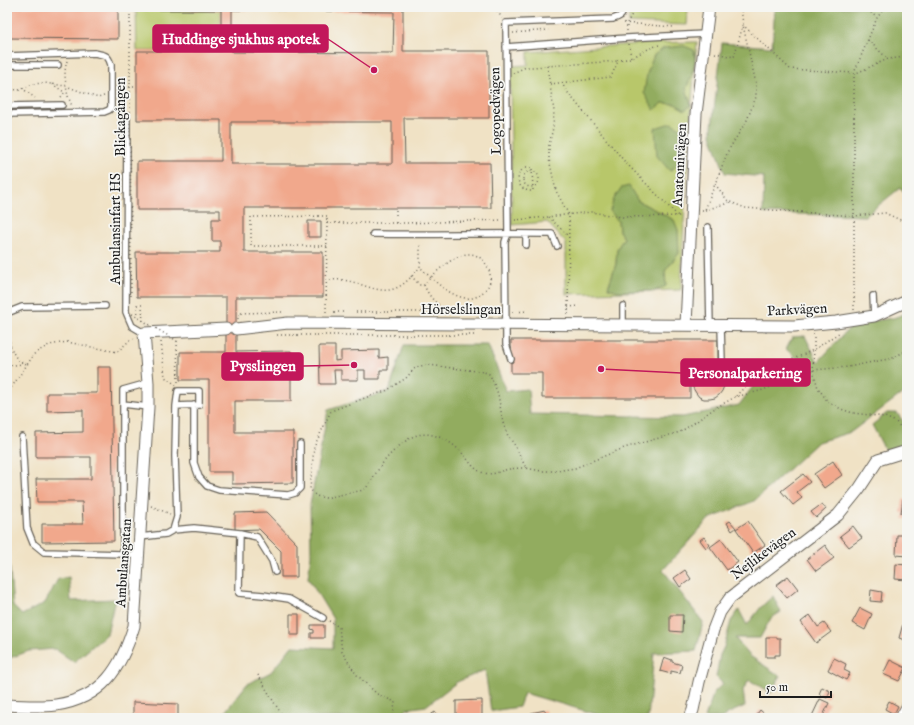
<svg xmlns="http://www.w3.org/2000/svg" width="914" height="725" font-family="'IM FELL English',serif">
<rect width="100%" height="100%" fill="#f6f6f2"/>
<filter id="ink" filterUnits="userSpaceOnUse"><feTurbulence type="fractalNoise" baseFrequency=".025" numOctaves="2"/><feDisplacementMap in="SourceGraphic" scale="8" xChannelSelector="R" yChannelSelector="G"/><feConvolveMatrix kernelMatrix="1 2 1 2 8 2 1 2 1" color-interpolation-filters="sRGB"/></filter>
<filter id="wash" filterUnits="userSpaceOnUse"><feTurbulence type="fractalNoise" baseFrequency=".012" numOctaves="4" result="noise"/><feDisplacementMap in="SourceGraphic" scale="16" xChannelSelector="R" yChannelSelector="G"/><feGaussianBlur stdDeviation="0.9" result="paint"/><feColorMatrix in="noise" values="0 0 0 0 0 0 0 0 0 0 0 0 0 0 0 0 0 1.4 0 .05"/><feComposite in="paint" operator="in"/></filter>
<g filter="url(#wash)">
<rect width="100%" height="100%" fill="#f0e2c5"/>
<path fill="#b8c76a" stroke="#6a7243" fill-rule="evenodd" d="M629 7H688L687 25 629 23Z
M136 10H221V51H137Z
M697 42C689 124 684 207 681 290L566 294V243L547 222 512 225 510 66 528 65V52L650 43ZM638 201 674 220 679 253 665 271 608 287 616 264 617 249 624 238 619 231 618 221Z"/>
<path fill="#92ac5e" stroke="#57643d" d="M775 7H907V194L900 188 865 216 763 213 764 177 725 173 711 135 722 43 772 47Z
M684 46 694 50 695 61 691 78 686 88 691 105 685 110 675 104 662 103 654 110 644 93 647 74 654 55 664 48Z
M671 123 681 128 686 143 682 161 670 171 657 156 655 128Z
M629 186 638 201 674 220 678 230 679 253 665 271 666 286 655 291H619L608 288 616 264 617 249 624 238 619 231 618 221 610 211 614 199 621 188Z
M907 313V390L851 432 818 442 754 501 709 519 663 570 703 622 696 651 654 653 648 718H607L606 717 524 693 519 707 491 711 485 670 457 682 426 706 406 709 405 718H220L247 684 271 672 292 646 333 648V619L308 578 311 555 310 505 328 410 389 391 404 345H488L506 391 528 389 530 414 683 417 739 405 754 385 795 369 800 361 786 349 793 337 805 336 818 362 853 324 893 318Z
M887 413H897L906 425 903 445 885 450 872 425Z
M7 537 13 606 22 615 45 603 58 579 69 577 71 601 115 599 107 634 74 662 55 649 29 651 7 659Z
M773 596 781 612 771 618 760 638H735L750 656 780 676 771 693 749 680 743 690 745 706 727 714 722 718H705L714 692 723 684 716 677 720 655 724 647 731 621 739 610 747 625 761 607Z"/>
<g id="blocks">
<path fill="#f1a88c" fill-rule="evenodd" d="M7 7H118V39L7 38Z
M136 7H403V51H489V118H404L405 163H490L491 208H244V252H323V297H236V352L291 351V401H235V432H293V483L232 484V472H209V380H180V352H226V297H137L136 252H220V241H212V219H220V210H137V161H221V120H137V51H221V10H136ZM232 10 394 12 393 53 232 52ZM231 122H392V164H231Z
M308 221H321V237H308Z
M511 340H718V367H690V375H696L700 371 705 369 715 370 719 373 722 377 723 381 724 386 722 391 719 395 715 398 710 399H704L699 397 696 393 693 388V382H690V398H542V373H511Z
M319 346H335V361L341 360V351L379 350V358L388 357V370H380V379H365V370H358V380H341V370H334L335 384H320Z
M97 367H111L114 541 42 542V524H83L82 502H37L36 479H91V457H36V433L83 432V410L47 411V393H97Z
M833 461 842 475 824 488 814 474Z
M803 474 810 482 797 492 802 498 793 505 781 491Z
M903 499H907V519H903L904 513H901Z
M822 504 826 509 816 518 811 512Z
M266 512 297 544V577H281V551L259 529 235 530V513Z
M730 521 736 528 732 531 727 523Z
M748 521 765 545 753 553 736 529Z
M853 526 862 538 849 547 840 536Z
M897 535H907V556L896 555Z
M704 537 710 545 706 548 700 540Z
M721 539 738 562 727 570 710 547Z
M825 545 834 558 816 571 807 559Z
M896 564 907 565V580L895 579Z
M685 570 691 579 680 587 674 578Z
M788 576 798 589 787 598 776 585Z
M871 590 882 592 881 602 870 601Z
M860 608 872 614 865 630 852 623Z
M290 614H299V635H290Z
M670 615H683L682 632 670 631Z
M810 615 818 627 824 623 831 632 816 643 801 622Z
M904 620H907V641L899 638Z
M311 625H324V638H311V633H314V630L311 629Z
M766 637H776V638H780V655H775V657H766Z
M664 657 672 660V662L682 665 680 673 671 671V674L660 671Z
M834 658 846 664 844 670 850 673 846 680 828 670Z
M890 660 906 668 899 681 883 674Z
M822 687 830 691 827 698 819 694Z
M820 699 829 703 822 718H816L812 716Z
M482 700V718H456V701Z
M889 701 898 706 894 714 885 709Z
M133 702 178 704V718H133Z
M545 710 546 718H532L531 713Z
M760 710 769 718H754Z
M435 712 439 718H426Z"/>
</g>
</g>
<g filter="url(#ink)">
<use href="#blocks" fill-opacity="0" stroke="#666157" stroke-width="1"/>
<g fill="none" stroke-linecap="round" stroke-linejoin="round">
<g stroke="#666157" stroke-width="8">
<path id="service" d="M506 47 627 38 705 34
M7 56 94 53C104 55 108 54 111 65V107L109 110 104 112 7 114
M7 65H58
M7 106 62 105
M127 118 126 312 132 326 144 333
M708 227 710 326
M373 234C433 235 493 233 552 234L557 246
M526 234V245
M873 296 874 316
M623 306V325
M7 313 22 307 105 306
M721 326 722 362
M511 359 506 344V335L505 242 508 233 506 23 613 19C621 16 623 16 623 7
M123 404V390L148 383
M194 405V463L199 477 207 486 219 490 288 495 295 493 300 488V444
M22 437 27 528 33 543 44 552 123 554
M173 530 177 517 175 456 176 406 178 391H199V405L176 406
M240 533 239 593 263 595 289 599 323 618
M140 537 166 534 173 530 194 528 240 533 257 537 272 561 275 572
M139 556 123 554V404L148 407"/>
</g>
<g stroke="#666157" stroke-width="13">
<path id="minor" d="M686 325 696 114 709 7
M236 329 288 323 794 326 836 322 874 316 907 301
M7 705C22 706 41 707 56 705 103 698 121 668 134 626L148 407V383L144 333 226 329
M690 718 693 710 699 682 713 630 720 612 730 598 838 515 859 489 878 460 907 451
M901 718 907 707"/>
</g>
<path stroke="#666157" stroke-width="1.5" stroke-dasharray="1 3" stroke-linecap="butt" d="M130 7V87
M741 7 743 25 756 84V97L747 120 728 151 715 184 728 201 745 208 854 216 885 213 907 223
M865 7 877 18
M495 8 502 18
M624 23 674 27
M627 31V23L636 7
M513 33 549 30
M868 40 888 59
M629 44 631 58
M715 53 734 57 743 25 790 69 853 73
M67 61C63 73 66 85 68 97
M547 66 554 111 553 128 549 145V159L556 191 569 215 568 315
M513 73 526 67H533L618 61 617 60C635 60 643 49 659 45
M854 74 888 59 907 57
M563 82 564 88 625 162 678 216
M52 84 64 92
M550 84 611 77 618 61
M117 87H137
M22 88 35 98
M7 89 19 90 33 84 44 83 66 86 98 98 104 96
M68 96 72 106
M61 97 65 92
M526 167H532L533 191C517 192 513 174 526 167Z
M523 179a8 8 0 1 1 16 0a8 8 0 1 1-16 0Z
M702 210H705L715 184
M705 210 725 204 728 202
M549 217 569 237
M515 220 547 217 591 212 622 217 680 216
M396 223V208
M327 246H251V217L327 216V223H407L501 220
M411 276 420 285H424C433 274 453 255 468 254 481 253 492 268 490 281 489 287 484 292 479 295 475 298 470 299 465 298 448 295 432 279 420 267
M326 280C333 280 341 279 348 281 364 284 381 295 396 288 406 284 413 275 420 267V243
M424 285C429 297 437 306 450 311
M568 307 580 306
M854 310V73L877 18 885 7
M326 312 327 223
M334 312H343
M356 312H498
M512 312 527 311
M138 317 137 305H142L143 324
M238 319 239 313 283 312
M7 326C9 339 11 363 28 364
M814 334V349L813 370 818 388 828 402 841 409 853 413 885 417 896 422 907 435
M277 335H475
M177 341 178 383
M161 342 165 377 176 385
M7 366 22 364
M7 394 35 353 49 345 67 342 117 352 130 340 135 338
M736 396C756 373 786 363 813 350 822 345 830 338 839 333
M526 468C521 468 515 468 510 469 500 470 495 476 484 473 473 470 469 460 462 453 449 439 428 428 410 438 398 446 386 457 378 470 373 477 370 484 364 490L325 498 316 496 310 489 314 447 331 411 370 396 386 391 406 378 414 369 419 366 429 365 484 372 489 374 492 379 498 394 503 423 508 436 514 444 526 468 541 471H556L575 468 624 448 680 432 697 421 712 410 735 397 760 391 786 381 813 370 848 367 893 358 907 350
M151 506 170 514
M123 561 125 595
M329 621 339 627 342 652 356 674 377 694 395 702 393 718
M258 675 275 704 284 718"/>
<use href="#service" stroke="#fff" stroke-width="5.5"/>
<use href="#minor" stroke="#fff" stroke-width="11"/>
<path stroke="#666157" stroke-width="1.5" stroke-dasharray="1 3" stroke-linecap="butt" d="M130 87 131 298
M132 314 177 341"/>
</g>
</g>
<g text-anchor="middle" stroke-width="3.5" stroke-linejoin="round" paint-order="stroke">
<g font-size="14" fill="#1c1c1c" stroke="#f6f6f2">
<text transform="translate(495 111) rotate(-91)" y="5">Logopedvägen</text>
<text transform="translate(120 117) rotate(-90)" y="5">Blickagången</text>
<text transform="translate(679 165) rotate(-87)" y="5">Anatomivägen</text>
<text transform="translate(115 229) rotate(-90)" y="5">Ambulansinfart HS</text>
<text x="461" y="314">Hörselslingan</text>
<text transform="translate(797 309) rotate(-3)" y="5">Parkvägen</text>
<text transform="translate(763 553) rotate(-37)" y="5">Nejlikevägen</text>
<text transform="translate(123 563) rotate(-86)" y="5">Ambulansgatan</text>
</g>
</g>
<path fill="none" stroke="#c2185b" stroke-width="1.5" d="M374 70L328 39M354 365L303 366M601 369L681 373"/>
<g fill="#c2185b" stroke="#f6f6f2" stroke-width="1.5">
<circle cx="374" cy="70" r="4"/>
<circle cx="354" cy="365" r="4"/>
<circle cx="601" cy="369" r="4"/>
</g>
<g fill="#c2185b" stroke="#c2185b" stroke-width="1.5">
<rect x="153" y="25" width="175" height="27" rx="4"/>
<rect x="222" y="353" width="81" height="27" rx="4"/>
<rect x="681" y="359" width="129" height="27" rx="4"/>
</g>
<g font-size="15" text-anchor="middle" font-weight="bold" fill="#fff">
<text x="241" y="44">Huddinge sjukhus apotek</text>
<text x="263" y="371">Pysslingen</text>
<text x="745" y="378">Personalparkering</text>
</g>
<rect width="914" height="725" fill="none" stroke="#f6f6f2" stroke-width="24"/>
<path d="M760 691v6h71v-6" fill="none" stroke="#1c1c1c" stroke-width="2"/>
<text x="766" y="691" font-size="12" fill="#1c1c1c" stroke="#f6f6f2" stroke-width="3" paint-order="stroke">50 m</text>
</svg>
